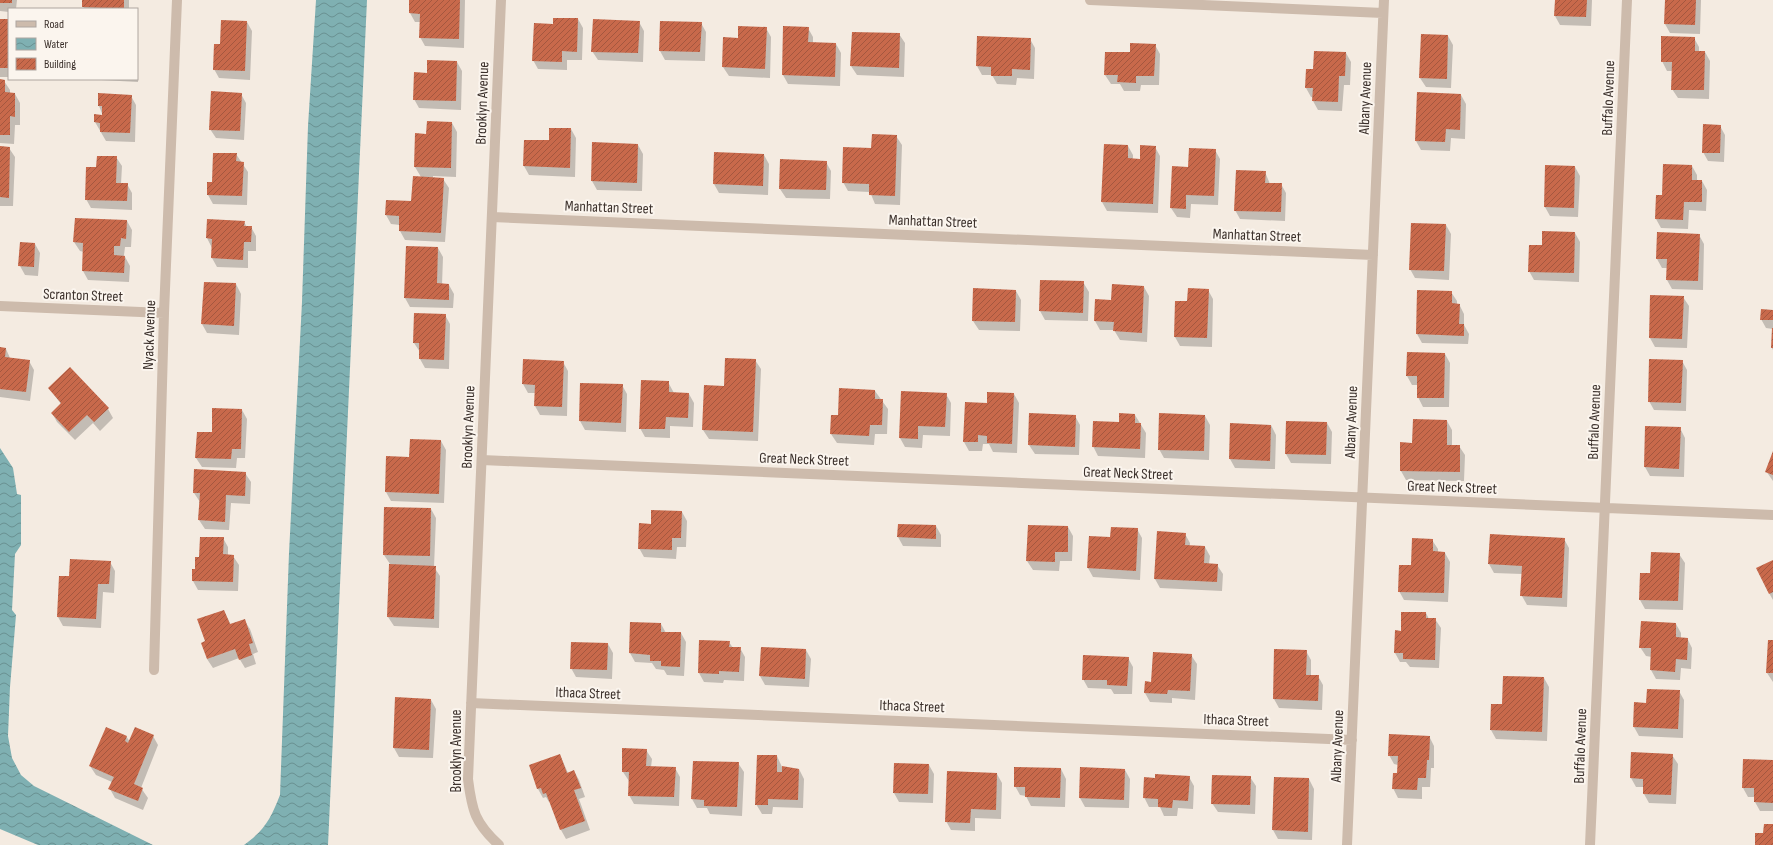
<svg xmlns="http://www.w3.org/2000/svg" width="1773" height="845" font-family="'Sofia Sans Condensed',sans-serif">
<defs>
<pattern id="water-waves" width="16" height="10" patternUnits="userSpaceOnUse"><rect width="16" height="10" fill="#7fb0b2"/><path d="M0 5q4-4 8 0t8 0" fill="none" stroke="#699091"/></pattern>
<pattern id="building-hatch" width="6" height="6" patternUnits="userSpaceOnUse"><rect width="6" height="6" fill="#c8694b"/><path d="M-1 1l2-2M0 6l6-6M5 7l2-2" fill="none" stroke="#a4573f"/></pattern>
</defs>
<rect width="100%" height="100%" fill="#f4ebe1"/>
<path fill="url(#water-waves)" d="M316 0H367L328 845H244C265 830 271 818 280 795L289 553 302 302 308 126Z
M0 448 13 468 17 494 21 495V545L15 554 12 610 16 615 10 687 8 736 12 758 21 775 34 786 153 845H38L0 829Z"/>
<path fill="#0003" d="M0 0H17L16 9H9V12L0 11Z
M83 0H129V9H84Z
M410 0H465L464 48 425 46 420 37V22H415L410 13Z
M1556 0H1592L1591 26 1560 25 1555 16Z
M1666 0H1701L1700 34 1670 33 1665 24Z
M578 19 583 28 582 60H567V70L538 69 533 60 554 25Z
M0 20H9V77H0Z
M247 22 252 31 250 80 219 78 214 69 221 45Z
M639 22 644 31 643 62 598 60 592 51Z
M701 23 706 32 705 61 665 60 660 51Z
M766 28 771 37 770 78 729 76 723 67 724 38 739 39Z
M808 28 813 37V43L836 44 841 53 840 86 788 84 783 75Z
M899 34 905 43 904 77 857 75 851 66Z
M1422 35 1448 36 1453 45 1451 88 1426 87 1420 78Z
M1694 38 1699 47V52H1705L1710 61 1709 99 1678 98 1672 89 1673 71H1667L1662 61Z
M1030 39 1035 48 1034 79 1017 78 1016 85 997 84 992 75H982L977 66Z
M1155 45 1160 54 1159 85H1141L1140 91H1124L1120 84H1111L1105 75 1131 53Z
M1346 53 1351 62 1350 85H1344L1342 111 1318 110 1313 101V97H1311L1306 88 1314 70Z
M137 61 138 82 101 80 100 79H137Z
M457 62 462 71 461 110 419 108 414 99 428 74Z
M0 80 4 81 10 90V93L15 94 20 103V125H15L14 144 0 143Z
M241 94 246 103 244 140 216 138 210 129Z
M1461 95 1466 104 1465 139 1451 138 1450 151 1421 150 1416 141Z
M131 96 136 105 135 142 106 141 95 122V115L103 116 99 106Z
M452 123 457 132 456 177 433 176V178L443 179 449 188 445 242 405 240 400 231V225L391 224 386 215 412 202 421 177 415 167 427 135Z
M1720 126 1725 135 1724 162 1708 161 1703 152Z
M571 129 576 138 575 177 529 175 524 166 550 141Z
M896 136 902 145 900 205 875 204 870 192 848 191 843 182 872 149Z
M638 145 643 154 642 191 597 190 592 181Z
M1128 146 1133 155V159L1141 160 1155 147 1160 156 1158 213 1107 211 1102 202Z
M0 147 9 148 15 157 13 206H0Z
M1215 150 1220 159 1218 205 1191 204 1190 218 1177 217 1171 208 1189 168Z
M715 153 764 155 769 164 768 195 719 193 714 184Z
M236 154 248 172 247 205 213 204 208 195 213 183Z
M116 157 122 166 121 184H127L132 193V210L91 208 86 199 97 168Z
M826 162 831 171 830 199 786 198 780 189Z
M1692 166 1697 175V181H1702L1707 190 1706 211 1689 210 1688 229 1661 228 1656 219 1663 196Z
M1575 167 1580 176 1578 217 1550 216 1545 207Z
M1265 172 1270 184H1281L1286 193 1285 221 1240 219 1235 210Z
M76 219 127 221 132 230 131 247H125L124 255 130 266 129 282 88 280 83 271 84 252 80 251 74 242Z
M244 222 247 227H251L256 236V251H248V268L217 267 212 258V248L207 238Z
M1446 225 1451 234 1449 280 1415 278 1410 269Z
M1575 233 1580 242 1579 282 1534 280 1529 271 1543 246Z
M1699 235 1704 244 1703 290 1672 289 1667 280 1668 268H1662L1657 259Z
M21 243 35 244 40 253 38 276 25 275 20 266Z
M438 248 443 257 442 285H449L454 294 453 308 410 307 405 298Z
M1083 282 1089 292 1088 321 1045 320 1040 311Z
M236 284 241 294 239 335 207 333 202 324Z
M1144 287 1149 296 1147 342 1120 340 1114 330H1100L1095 321 1112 301Z
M1208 290 1213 299 1212 347 1180 346 1175 337 1188 302Z
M1016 291 1021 300 1020 331 979 330 973 321Z
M1451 292 1457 301V304H1459L1464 314V325L1469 334 1468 344 1422 343 1417 334Z
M1683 297 1689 306 1687 348 1655 347 1650 338Z
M1773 311V350L1772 348 1773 329 1766 328 1761 319Z
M445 315 450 324 449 369 425 368 420 359V352L414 343Z
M0 348 6 349 10 358 29 361 34 370 30 401 0 397Z
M1445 354 1450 363 1449 407H1423L1418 397V385H1412L1407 376Z
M755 360 761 369 758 441 709 439 703 430 725 387Z
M1682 361 1687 370 1686 411 1654 410 1649 401Z
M563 362 568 371 567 416 540 415 535 406V393H528L523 384Z
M668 382 674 393 689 394 694 403 693 427 670 426V438L645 437 640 428Z
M581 384 622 385 627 394 626 432 585 430 580 421Z
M49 388 108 409 113 418 100 431 93 423 75 440 57 422 52 413 61 404Z
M875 391 888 409 887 434H875L874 445 837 443 831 434 832 416H839Z
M902 392 946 394 951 403 950 436 923 435 922 448 905 447 900 438Z
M1014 394 1019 403 1017 453 993 452 989 444H983L982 451H969L964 442 988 404Z
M242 410 247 419 245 458H237L236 468 202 467 196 458 213 433Z
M1135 415 1146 433 1145 458 1098 456 1093 446 1120 423Z
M1075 416 1080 425 1079 455 1035 454 1029 445Z
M1205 416 1210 425 1209 460 1164 458 1159 449Z
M1447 421 1452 430V446H1459L1465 455 1464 481 1406 480 1401 471 1413 444Z
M1327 423 1332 432 1331 464 1291 463 1286 454Z
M1271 425 1276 435 1275 469 1235 468 1230 459Z
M1680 428 1685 438 1684 477 1650 476 1645 467Z
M441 441 446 450 444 503 391 501 386 492 410 458Z
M1773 454V481L1766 471Z
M245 473 251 482 250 504 231 503 229 530 205 529 199 520 200 502 194 493Z
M431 509 436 518 434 567 440 576 439 628 394 626 388 617 390 564 384 555Z
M682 512 687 521 686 547H677L676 559 644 557 639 548Z
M936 526 941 535V547L903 546 898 537Z
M1029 526 1068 527 1073 536 1072 561H1060L1059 571 1033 570 1027 561Z
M1137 529 1142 538 1140 580 1093 577 1088 568 1090 537 1111 538Z
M1185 534 1190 543V546L1205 547 1210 556 1209 564 1217 565 1223 574 1222 591 1160 588 1155 579Z
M223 538 228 547V556H233L239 565 238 591 198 590 193 581 200 558Z
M1564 539 1569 548 1567 607 1527 605 1522 596V574L1494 573 1489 564Z
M1432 540 1438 549V552L1445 553 1450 562 1448 602 1404 600 1399 591 1412 566Z
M1679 554 1685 563 1683 610 1645 609 1640 600 1651 574Z
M1773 561V600L1769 593Z
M110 562 115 571 114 593 103 592 101 628 63 626 58 617 70 577Z
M224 611 231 625 244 620 250 629 258 652 253 654 256 664 245 668 239 658 213 668 207 659 206 642Z
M1426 613 1429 619H1435L1441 628 1439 668 1410 667 1406 662H1400L1395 653 1402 632Z
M631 623 661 624 666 633H681L686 642 684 676 667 675 664 670 656 669 652 663 635 662 630 653Z
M1676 624 1681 633V638H1687L1692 648 1691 669 1681 668 1680 680 1656 679 1651 670 1652 657 1646 656 1640 647Z
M700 641 729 642 733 648H740L745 657 744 681 724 680 723 683 704 682 699 673Z
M1773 641V682L1767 673Z
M608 644 613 653 612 679 576 677 571 668Z
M806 650 811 659 809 687 765 685 760 676Z
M1275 650 1306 651 1311 660V676H1318L1323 685 1322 710 1279 708 1274 699Z
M1191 655 1197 664 1195 700 1172 698V703L1150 702 1145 693V682L1152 683Z
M1128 658 1133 667 1132 694H1114L1111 689 1088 688 1083 679Z
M1544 678 1549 687 1547 741 1496 739 1491 730 1492 705H1503Z
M1679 691 1684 700 1683 738 1639 736 1634 727Z
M431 700 436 709 433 758 399 757 394 748Z
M126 736 130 742 153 736 158 745 141 788 148 798 143 810 115 798 110 789 112 782 96 775 90 766Z
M1429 736 1434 746V768H1431L1430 787H1422V799L1398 798 1393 788 1398 774V765L1394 764 1389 755Z
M646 750 652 759 651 767 675 768 680 777 679 806 634 804 629 795V781L623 772Z
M1632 753 1672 755 1678 764 1676 804 1649 803 1644 794V787H1636L1631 778Z
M560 755 568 773 574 771 579 780 585 797 579 799 590 830 566 839 561 830 551 802H549L546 797 543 798 538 789Z
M777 756 782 767 799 769 804 779 803 808 773 807 772 814H762L756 804Z
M1773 761V811H1760L1755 802V797H1748L1743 788Z
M738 763 744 772 742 816 710 814 707 808H697L692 799Z
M929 765 934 774 933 803 899 802 894 793Z
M1061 769 1066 779 1065 807 1031 806 1026 796 1020 795 1015 786Z
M1125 770 1130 779 1129 808 1085 807 1080 798Z
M997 774 1002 783 1001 819 975 818V831L951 830 946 821Z
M1189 777 1194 786 1193 809 1178 808 1177 816H1164L1160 807H1149L1144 797 1156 779Z
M1250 777 1256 786 1255 814 1218 812 1212 803Z
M1274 778 1309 779 1314 789 1312 840 1278 839 1273 830Z"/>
<path fill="url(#building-hatch)" d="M0 0H12V3H0Z
M82 0H124V9L82 7Z
M409 0H460L459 39 419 38 420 14 409 13Z
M1555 0H1587L1586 17 1554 16Z
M1665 0H1696L1695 25 1664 24Z
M553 18H578L577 52 562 51V62L532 61 534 23 553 24Z
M0 19H9V68H0Z
M593 19 640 21 638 53 591 52Z
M221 20 247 21 245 71 213 70 214 44H220Z
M660 21 702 22 700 52 659 51Z
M738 26 767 27 765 69 722 67 723 37 738 38Z
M783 26 809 27 808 42 836 43 835 77 782 75Z
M852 32 900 33 899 68 850 66Z
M1421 34 1448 35 1447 79 1419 78Z
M977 36 1031 38 1030 70 1012 69V76H991V67L976 66Z
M1661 36 1695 37V51H1705L1704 90H1671L1672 62H1661Z
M1130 43 1156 44 1154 76H1136V83L1117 82 1118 75H1104L1105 52H1130Z
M1314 51 1346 52 1345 76H1339L1338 102 1312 101 1313 88H1305L1306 69H1313Z
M427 60 457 61 456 101 413 100 414 72 427 73Z
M0 79 5 80V92L15 93V117L10 116V135H0Z
M211 91 242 93 240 131 209 130Z
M1417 92 1461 94 1460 130 1446 129 1445 142 1415 141Z
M98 93 132 95 130 133 100 132V123L94 122V114L102 115V106H98Z
M427 121 452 122 451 168 414 167 415 133 426 134Z
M1703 124 1721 125 1720 153H1702Z
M549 128H571L570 168 523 166 524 140H549Z
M872 134 897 135 895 196 869 195V184L842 183 843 147 871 148Z
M592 142 638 144 637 183 591 181Z
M1104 144 1128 145V158L1140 159V145L1156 146 1153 204 1101 202Z
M0 146 10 147 9 198 0 197Z
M1189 148 1216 149 1214 196 1186 195V209L1170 208 1172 166 1188 167Z
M714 152 764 154 763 186 713 184Z
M213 153H237L236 161 244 162 242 196 207 195V182H212Z
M97 156H117L116 183H128L127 201 85 200 86 167H96Z
M780 159 827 161 826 190 779 189Z
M1663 164 1692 165V180H1702V202H1684L1683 220 1655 219 1656 195H1662Z
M1545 165 1575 166 1574 208 1544 207Z
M1236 170 1266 171 1265 183H1282L1281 212 1234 211Z
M413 176 444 178 441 233 399 231V216L385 215 386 200 411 201Z
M75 218 127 220 126 239 121 238 120 246H114V255L125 256 124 273 82 271 83 243 73 242Z
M207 219 245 221 244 226H252L251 242H244L243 260 211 258 212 239 206 238Z
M1411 223 1446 224 1444 271 1409 270Z
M1542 231 1575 232 1574 273 1528 272 1529 245H1542Z
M1657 232 1700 234 1698 281 1666 280 1667 259H1656Z
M20 242 35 243 34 267 18 266Z
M406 246 438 247 437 283 449 284V300L404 298Z
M1040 280 1084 281 1083 313 1039 311Z
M204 282 236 283 234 326 201 324Z
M1112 284 1144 286 1142 333 1113 331 1114 322 1094 321 1095 299 1111 300Z
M973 288 1016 290 1015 322 972 321Z
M1188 288 1209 289 1207 338 1174 337 1175 301H1187Z
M1417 290 1452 291V303L1460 304 1459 324H1464V336L1416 334Z
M1650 295 1684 296 1682 339 1649 338Z
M1761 309 1773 310V320H1760Z
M414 313 446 314 444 360 419 359V343H413Z
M1772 328H1773V348H1771Z
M0 347 6 348 5 357 30 360 26 392 0 389Z
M1407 352 1445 353 1444 398H1417V376H1406Z
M725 358 756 359 753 432 702 430 704 385 724 386Z
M523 359 564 361 562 407 534 406 535 385 522 384Z
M1649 359 1683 360 1681 403 1648 402Z
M70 367 109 408 94 422 87 415 69 432 51 413 61 403 48 388Z
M641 380 669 381V392L689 393 688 418 666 417 665 429H639Z
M580 383 623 384 621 423 579 421Z
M839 388 875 390V399H883L882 425H870L869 436 830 434 831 415H838Z
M901 391 947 393 945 427 918 426V439L899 438Z
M987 392 1014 393 1012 444 987 443V436L978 435V442H963L965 402 987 403Z
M212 408 242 409 241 449H232L231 459 195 458 197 432H212Z
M1029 413 1076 415 1075 447 1028 445Z
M1119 413 1135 414V423H1141L1140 449 1092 447 1093 421 1119 422Z
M1159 413 1205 415 1204 451 1158 450Z
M1413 419 1447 420V445H1460V472L1400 471V442L1412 443Z
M1286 421 1327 422 1326 455 1285 454Z
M1230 423 1271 425 1270 461 1229 459Z
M1645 426 1681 427 1679 469 1644 467Z
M410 439 441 440 439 494 385 492 386 456 409 457Z
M1773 451V475L1765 472Z
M194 469 246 472 245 496 226 495 225 522 198 520 200 493H193Z
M384 507 431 508 430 556 383 555Z
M651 510 682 511 681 538H672V550L638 549 639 523 651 524Z
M898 524 936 525V539L897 537Z
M1028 525 1068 526V552H1055V562L1026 561Z
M1111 527 1138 528 1136 571 1087 568 1089 536 1110 537Z
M1157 531 1186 533 1185 545 1205 546 1204 563 1218 564 1217 582 1154 579Z
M1490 534 1565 538 1562 598 1520 596 1522 566 1488 564Z
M200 537H224L223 554 234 555 233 582 192 581V569H195V557H199Z
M1412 538 1433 539V551L1445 552 1444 593 1398 592 1399 565H1411Z
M1651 552 1680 553 1678 601 1639 600 1640 573H1650Z
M70 559 111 561 109 584H98L96 619 57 617 59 576H69Z
M1773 560V592L1769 594 1756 568Z
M389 564 436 566 434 619 387 617Z
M224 610 230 624 245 619 253 643 249 644 252 655 239 660 235 649 207 659 201 643 205 641 197 619Z
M1401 612H1426V618H1436L1435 660 1403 659V653H1394L1395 630 1401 631Z
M1641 621 1676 623V637L1688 638 1687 660 1676 659 1675 672 1650 670 1651 648H1639Z
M630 622 661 623V632H681L680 667 661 666V661H650V655L629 653Z
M699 640 730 641 729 647H741L739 672 719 671V674L698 673Z
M1768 640H1773V673H1766Z
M571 642 608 643 607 670 570 669Z
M761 647 806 649 805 679 759 676Z
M1274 649 1307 650 1306 675H1319L1318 701 1273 699Z
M1153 652 1192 654 1190 691 1168 690 1167 694 1144 693 1145 681 1151 682Z
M1083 655 1129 657 1127 686 1107 685V680H1082Z
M1503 676 1544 677 1542 732 1490 730 1491 704H1502Z
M1647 689 1680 690 1678 729 1633 727 1634 702 1646 703Z
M395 697 431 699 429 750 393 748Z
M106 727 127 736 125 741 128 743 135 727 154 735 134 784 143 788 138 801 108 789 114 777 89 766Z
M1389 734 1430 736 1429 760H1427L1426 778H1418L1417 790 1392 789 1393 773H1397L1398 756H1388Z
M622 748 647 749 646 766 676 767 674 797 628 796 629 772H622Z
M1631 752 1673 754 1671 795 1643 794V779L1630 778Z
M560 754 567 773 574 770 581 788 574 790 585 821 560 830 546 793 543 794 541 788 537 789 529 765Z
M757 755H777V772H782V766L799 769 798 800 768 799V805H755Z
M1743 759 1773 760V803L1754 802V788H1742Z
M693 761 739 762 737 807 704 806V800L691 799Z
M894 763 929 764 928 794 893 793Z
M1014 767 1061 768 1060 798 1025 797V787H1014Z
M1080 767 1125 769 1124 800 1079 798Z
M947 771 997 773 996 810 971 809 970 823 945 822Z
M1155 774 1190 776 1188 801 1173 800 1172 808 1158 807V799L1143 798 1144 777 1155 778Z
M1212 775 1251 776 1250 805 1211 804Z
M1274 777 1309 778 1308 832 1272 830Z
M1764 824H1773V845H1755V833H1763Z"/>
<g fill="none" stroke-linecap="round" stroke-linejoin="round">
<path stroke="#cdbbac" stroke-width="10" d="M1090 0 1383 13
M492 217 1373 255
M0 306 164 313
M482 460 1773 515
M154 670 164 313 177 0
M471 703 1352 740
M499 845C475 823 472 811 468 779L501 0
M1347 845 1384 0
M1590 845 1627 0"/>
</g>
<g text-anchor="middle" stroke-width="4" stroke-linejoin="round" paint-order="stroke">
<g font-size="15" fill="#3b302b" stroke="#fbf5ee">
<text transform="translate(1365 98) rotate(-88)" y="5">Albany Avenue</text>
<text transform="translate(1608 98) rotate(-88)" y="5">Buffalo Avenue</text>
<text transform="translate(482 103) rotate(-88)" y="5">Brooklyn Avenue</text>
<text transform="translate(609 207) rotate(2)" y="5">Manhattan Street</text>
<text transform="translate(933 221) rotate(2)" y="5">Manhattan Street</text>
<text transform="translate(1257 235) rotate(2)" y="5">Manhattan Street</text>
<text transform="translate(83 295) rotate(2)" y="5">Scranton Street</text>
<text transform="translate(149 335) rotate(-88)" y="5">Nyack Avenue</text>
<text transform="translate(1351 422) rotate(-88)" y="5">Albany Avenue</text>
<text transform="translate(1594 422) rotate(-88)" y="5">Buffalo Avenue</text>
<text transform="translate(468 427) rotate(-88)" y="5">Brooklyn Avenue</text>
<text transform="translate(804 459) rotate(2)" y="5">Great Neck Street</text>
<text transform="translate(1128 473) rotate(2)" y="5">Great Neck Street</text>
<text transform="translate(1452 487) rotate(2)" y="5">Great Neck Street</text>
<text transform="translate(588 693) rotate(2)" y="5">Ithaca Street</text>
<text transform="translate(912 706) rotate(2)" y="5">Ithaca Street</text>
<text transform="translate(1236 720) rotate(2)" y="5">Ithaca Street</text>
<text transform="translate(1337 746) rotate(-88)" y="5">Albany Avenue</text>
<text transform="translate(1580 746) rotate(-88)" y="5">Buffalo Avenue</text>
<text transform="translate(456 751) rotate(-90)" y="5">Brooklyn Avenue</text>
</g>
</g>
<rect x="8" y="8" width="130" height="72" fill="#fbf5ee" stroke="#aea6a0"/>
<rect x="16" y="21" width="20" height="6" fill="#cdbbac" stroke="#aea6a0"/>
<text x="44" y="28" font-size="12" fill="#3b302b">Road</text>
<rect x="16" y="38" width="20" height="12" fill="url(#water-waves)" stroke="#aea6a0"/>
<text x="44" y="48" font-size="12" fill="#3b302b">Water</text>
<rect x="16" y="58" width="20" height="12" fill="url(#building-hatch)" stroke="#aea6a0"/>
<text x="44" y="68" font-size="12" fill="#3b302b">Building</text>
</svg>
